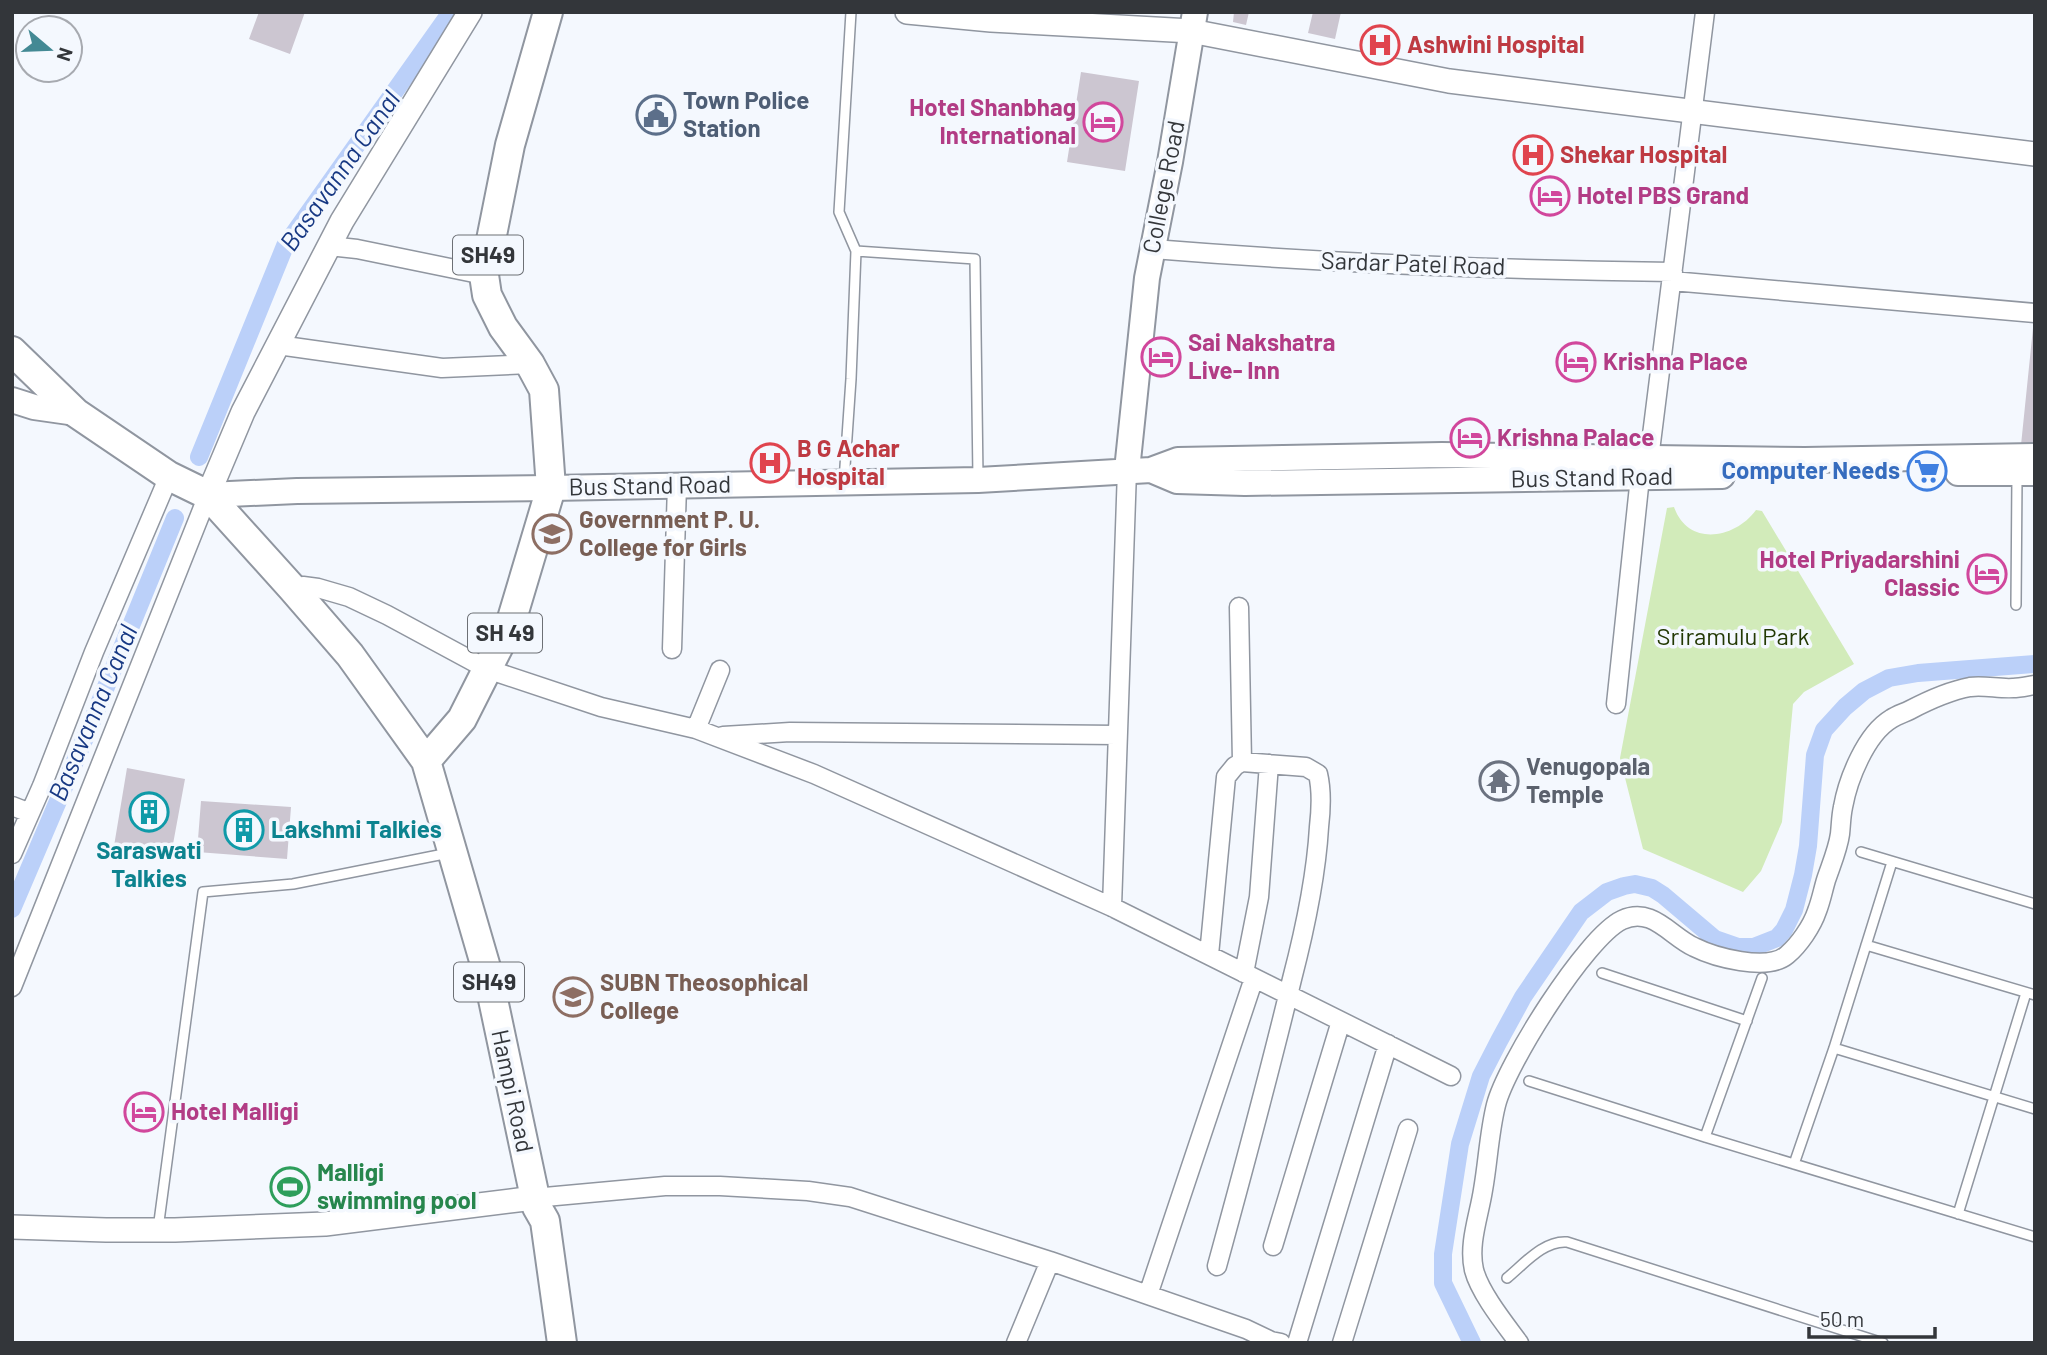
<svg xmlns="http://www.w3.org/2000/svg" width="2047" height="1355" font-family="Barlow,sans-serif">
<rect width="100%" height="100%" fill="#f4f8fe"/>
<path fill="#d2ebba" d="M1674 507C1688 547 1735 539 1756 510L1762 511 1854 664 1804 692 1793 704 1782 822 1761 871 1743 892 1643 849 1620 758 1667 508Z"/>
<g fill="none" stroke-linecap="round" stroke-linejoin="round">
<path stroke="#bbd0f9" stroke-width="18" d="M199 457 285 246 451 12
M12 909 90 726 175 518
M1472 1343 1443 1283V1254L1460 1144 1481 1076 1499 1041 1523 997 1581 912 1607 892 1624 886 1635 884 1652 888 1663 895 1715 939 1738 947H1754L1777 938 1784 930 1794 910 1803 875 1808 846 1815 755 1824 730 1845 707 1864 691 1889 678 1918 673 2035 664"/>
</g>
<path fill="#ccc6d1" d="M259 12H305L290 54 249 39Z
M1234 12H1249L1246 25 1233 22Z
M1313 12H1341L1335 39 1308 33Z
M1081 72 1139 81 1125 171 1067 162Z
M2033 328H2035V447L2021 445Z
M127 768 185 779 171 855 114 846Z
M201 801 291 807 287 859 197 852Z"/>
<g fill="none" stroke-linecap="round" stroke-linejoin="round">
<g stroke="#9096a0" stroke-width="12">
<path id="service" d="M851 12 839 212 856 251
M844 481 851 379 856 251 975 259 978 478
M2016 605 2017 476
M1861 852 2035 904
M1866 945 2035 995
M1602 973 1747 1021
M1834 1048 2035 1109
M1529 1081 1705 1137 2035 1237
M1705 1137 1762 978
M1794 1164 1834 1048 1892 862
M1958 1214 2026 993
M158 1229 203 892 293 884 449 853
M1507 1278C1524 1264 1544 1240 1567 1242L1883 1343"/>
</g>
<g stroke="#9096a0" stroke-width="21">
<path id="minor" d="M329 246 357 249 484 275
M1153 249C1326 263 1499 270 1673 272
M1672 281 2035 313
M278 345 442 368 530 364
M292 588 303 586 318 588 349 597 387 615 487 669 601 707 696 729 814 774 1112 907 1451 1076
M1239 607 1242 762
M672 649 677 485
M1616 704 1640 477 1649 459 1705 12
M696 729 720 670
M723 736 790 732 1117 735
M12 806 30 813
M12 854 42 786 94 652 169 476
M1112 907 1127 470
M1209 955 1226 777 1235 766 1242 762 1306 767 1318 774C1322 791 1321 810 1319 827 1316 879 1305 929 1292 979 1269 1075 1243 1171 1217 1266
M1244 973 1259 897 1269 764
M12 987 208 495
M534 1198 665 1186H720L808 1191 850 1197 1050 1261 1246 1329 1271 1341 1281 1343
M1273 1246 1341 1021
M1148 1295 1254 978
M1016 1343 1050 1261
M1297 1343 1388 1044
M1342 1343 1408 1129
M1519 1343C1505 1324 1480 1293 1474 1270 1468 1244 1479 1216 1483 1190 1488 1162 1489 1133 1496 1105 1506 1065 1586 937 1622 920 1652 906 1670 936 1694 947 1714 957 1767 972 1787 955 1799 945 1812 926 1817 911 1821 901 1823 890 1826 880 1831 865 1838 849 1840 834 1841 825 1841 816 1843 807 1848 779 1866 734 1891 719 1897 715 1904 713 1910 710 1929 700 1949 691 1970 687 1984 685 1999 689 2013 688 2020 688 2028 686 2035 685"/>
</g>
<g stroke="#9096a0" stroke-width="26">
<path id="tertiary" d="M907 12 991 20 1191 31 1449 81 2035 154
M208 495 243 412 342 221 470 12
M12 1227 106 1230H175L325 1224 534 1198"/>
</g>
<g stroke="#9096a0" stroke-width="28">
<path id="secondary" d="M12 400 34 407 76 413
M1127 470 1147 278 1170 162 1195 12
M1151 470 1177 481 1245 483 1722 476
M1958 473H2035
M208 495 297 491 551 488 978 480 1151 470 1178 460 1442 455 1805 460 2035 456"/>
</g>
<g stroke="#9096a0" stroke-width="32">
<path id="primary" d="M12 351 76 413 169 476 208 495 292 588 350 655 426 761 487 971 537 1207 545 1221 562 1343
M426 761 462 719 511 622 551 488 544 390 530 364 503 327 487 295 484 275 510 145 548 12"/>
</g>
<use href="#service" stroke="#fff" stroke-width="9"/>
<use href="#minor" stroke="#fff" stroke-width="18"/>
<use href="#tertiary" stroke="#fff" stroke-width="23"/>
<use href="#secondary" stroke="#fff" stroke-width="24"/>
<use href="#primary" stroke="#fff" stroke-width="28"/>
</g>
<defs>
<g id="hospital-ring" transform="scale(2.0125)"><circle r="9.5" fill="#f4f8fe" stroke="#e0444e" stroke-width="1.5"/><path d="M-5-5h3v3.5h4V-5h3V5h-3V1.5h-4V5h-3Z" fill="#e0444e"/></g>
<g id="civic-ring" transform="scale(2.0125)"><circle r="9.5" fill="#f4f8fe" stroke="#5c6f8a" stroke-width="1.5"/><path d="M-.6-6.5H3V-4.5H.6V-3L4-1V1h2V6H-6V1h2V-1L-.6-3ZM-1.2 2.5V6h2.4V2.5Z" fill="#5c6f8a"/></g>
<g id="hotel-ring" transform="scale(2.0125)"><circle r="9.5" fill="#f4f8fe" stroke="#d1479c" stroke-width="1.5"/><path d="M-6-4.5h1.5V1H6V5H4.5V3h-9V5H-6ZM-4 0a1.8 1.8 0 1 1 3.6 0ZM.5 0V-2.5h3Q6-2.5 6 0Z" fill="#d1479c"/></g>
<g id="supermarket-ring" transform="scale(2.0125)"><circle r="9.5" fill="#f4f8fe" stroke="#3f7fe0" stroke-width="1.5"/><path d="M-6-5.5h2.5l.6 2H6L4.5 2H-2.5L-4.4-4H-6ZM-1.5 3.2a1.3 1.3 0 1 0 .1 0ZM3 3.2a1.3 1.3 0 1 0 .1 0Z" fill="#3f7fe0"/></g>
<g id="university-ring" transform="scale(2.0125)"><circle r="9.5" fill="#f4f8fe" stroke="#8d6e63" stroke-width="1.5"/><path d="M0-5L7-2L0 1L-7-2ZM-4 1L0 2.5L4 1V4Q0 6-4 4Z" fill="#8d6e63"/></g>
<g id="temple-ring" transform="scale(2.0125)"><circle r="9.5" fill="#f4f8fe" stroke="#6b7280" stroke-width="1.5"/><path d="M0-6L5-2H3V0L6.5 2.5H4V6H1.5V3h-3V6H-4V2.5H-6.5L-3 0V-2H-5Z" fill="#6b7280"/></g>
<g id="building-ring" transform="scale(2.0125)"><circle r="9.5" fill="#f4f8fe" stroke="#0f9aa8" stroke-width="1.5"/><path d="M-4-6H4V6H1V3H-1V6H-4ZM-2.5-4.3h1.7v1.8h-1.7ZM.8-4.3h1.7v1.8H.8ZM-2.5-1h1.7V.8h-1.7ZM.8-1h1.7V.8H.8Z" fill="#0f9aa8"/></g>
<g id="stadium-ring" transform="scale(2.0125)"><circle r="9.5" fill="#f4f8fe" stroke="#2e9e5b" stroke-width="1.5"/><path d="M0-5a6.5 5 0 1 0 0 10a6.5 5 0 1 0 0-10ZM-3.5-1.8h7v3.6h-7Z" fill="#2e9e5b"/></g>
</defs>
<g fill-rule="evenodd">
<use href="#hospital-ring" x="1380" y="45"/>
<use href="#civic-ring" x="656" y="115"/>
<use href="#hotel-ring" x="1103" y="122"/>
<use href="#hospital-ring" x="1533" y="155"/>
<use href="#hotel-ring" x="1550" y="196"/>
<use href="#hotel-ring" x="1161" y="357"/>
<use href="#hotel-ring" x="1576" y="362"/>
<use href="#hotel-ring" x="1470" y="438"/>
<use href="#hospital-ring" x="770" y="463"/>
<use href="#supermarket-ring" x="1927" y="471"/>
<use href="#university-ring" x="552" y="534"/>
<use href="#hotel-ring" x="1987" y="574"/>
<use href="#temple-ring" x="1499" y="781"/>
<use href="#building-ring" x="149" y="812"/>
<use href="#building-ring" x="244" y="830"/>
<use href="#university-ring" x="573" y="997"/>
<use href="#hotel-ring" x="144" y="1112"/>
<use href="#stadium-ring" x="290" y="1187"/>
</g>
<g text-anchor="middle" stroke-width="7" stroke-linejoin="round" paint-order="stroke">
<g fill="#f4f8fe" stroke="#6d7075" stroke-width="2">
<rect x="453" y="235.5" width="70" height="39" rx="5"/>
<rect x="468" y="613.5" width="74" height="39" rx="5"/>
<rect x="454" y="962.5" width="70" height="39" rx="5"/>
</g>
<g font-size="23" font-weight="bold" fill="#33363a">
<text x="488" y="263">SH49</text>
<text x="505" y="641">SH 49</text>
<text x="489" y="990">SH49</text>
</g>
<g font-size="24" font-weight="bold" fill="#be3a42" stroke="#f4f8fe" text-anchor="start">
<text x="1407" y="53">Ashwini Hospital</text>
<text x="1560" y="163">Shekar Hospital</text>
<text x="797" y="457">B G Achar<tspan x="797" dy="28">Hospital</tspan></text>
</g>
<g font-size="24" font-weight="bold" fill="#4e5e75" stroke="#f4f8fe" text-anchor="start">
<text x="683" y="109">Town Police<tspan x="683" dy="28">Station</tspan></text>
</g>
<g font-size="24" font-weight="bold" fill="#b23c85" stroke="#f4f8fe" text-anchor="start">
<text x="1076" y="116" text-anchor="end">Hotel Shanbhag<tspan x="1076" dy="28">International</tspan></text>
<text x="1577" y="204">Hotel PBS Grand</text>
<text x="1188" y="351">Sai Nakshatra<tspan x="1188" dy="28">Live- Inn</tspan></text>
<text x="1603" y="370">Krishna Place</text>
<text x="1497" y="446">Krishna Palace</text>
<text x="1960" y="568" text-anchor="end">Hotel Priyadarshini<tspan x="1960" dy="28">Classic</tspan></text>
<text x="171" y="1120">Hotel Malligi</text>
</g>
<g font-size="24" fill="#33363a" stroke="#f4f8fe">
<text transform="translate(1164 187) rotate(-79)" y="8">College Road</text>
<text transform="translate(1413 264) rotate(2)" y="8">Sardar Patel Road</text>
<text transform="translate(1592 478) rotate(-1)" y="8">Bus Stand Road</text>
<text transform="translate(650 486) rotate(-1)" y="8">Bus Stand Road</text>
<text transform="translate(512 1091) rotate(78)" y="8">Hampi Road</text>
</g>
<g font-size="24" font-weight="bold" fill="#366cbe" stroke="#f4f8fe" text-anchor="end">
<text x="1900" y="479">Computer Needs</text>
</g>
<g font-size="24" font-weight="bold" fill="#785e54" stroke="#f4f8fe" text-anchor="start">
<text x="579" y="528">Government P. U.<tspan x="579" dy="28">College for Girls</tspan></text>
<text x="600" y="991">SUBN Theosophical<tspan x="600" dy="28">College</tspan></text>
</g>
<g font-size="24" fill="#233904" stroke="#f4f8fe">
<text x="1733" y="645">Sriramulu Park</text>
</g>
<g font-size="24" font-weight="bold" fill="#5b616d" stroke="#f4f8fe" text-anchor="start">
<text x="1526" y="775">Venugopala<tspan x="1526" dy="28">Temple</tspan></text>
</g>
<g font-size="24" font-weight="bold" fill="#0d838f" stroke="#f4f8fe" text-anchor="start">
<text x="271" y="838">Lakshmi Talkies</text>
<text x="149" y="859" text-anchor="middle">Saraswati<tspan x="149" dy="28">Talkies</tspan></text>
</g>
<g font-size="24" font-weight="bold" fill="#27864d" stroke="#f4f8fe" text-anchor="start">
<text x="317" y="1181">Malligi<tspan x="317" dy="28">swimming pool</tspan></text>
</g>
<g font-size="26" font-style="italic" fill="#173883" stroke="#f4f8fe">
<text transform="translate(340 171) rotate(-55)" y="9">Basavanna Canal</text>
<text transform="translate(93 713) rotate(-67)" y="9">Basavanna Canal</text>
</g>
</g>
<rect width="2047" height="1355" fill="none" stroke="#33363a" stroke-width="28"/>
<g transform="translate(49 49) rotate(109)"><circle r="33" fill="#f4f8fe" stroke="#a7aab0" stroke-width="2"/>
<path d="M0-5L12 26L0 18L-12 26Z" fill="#438994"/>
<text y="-10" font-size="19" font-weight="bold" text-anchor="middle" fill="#33363a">N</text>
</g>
<path d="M1809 1327v10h126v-10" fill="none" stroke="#33363a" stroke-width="3.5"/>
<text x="1820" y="1327" font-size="21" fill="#33363a" stroke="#f4f8fe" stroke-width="5" paint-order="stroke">50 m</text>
</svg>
